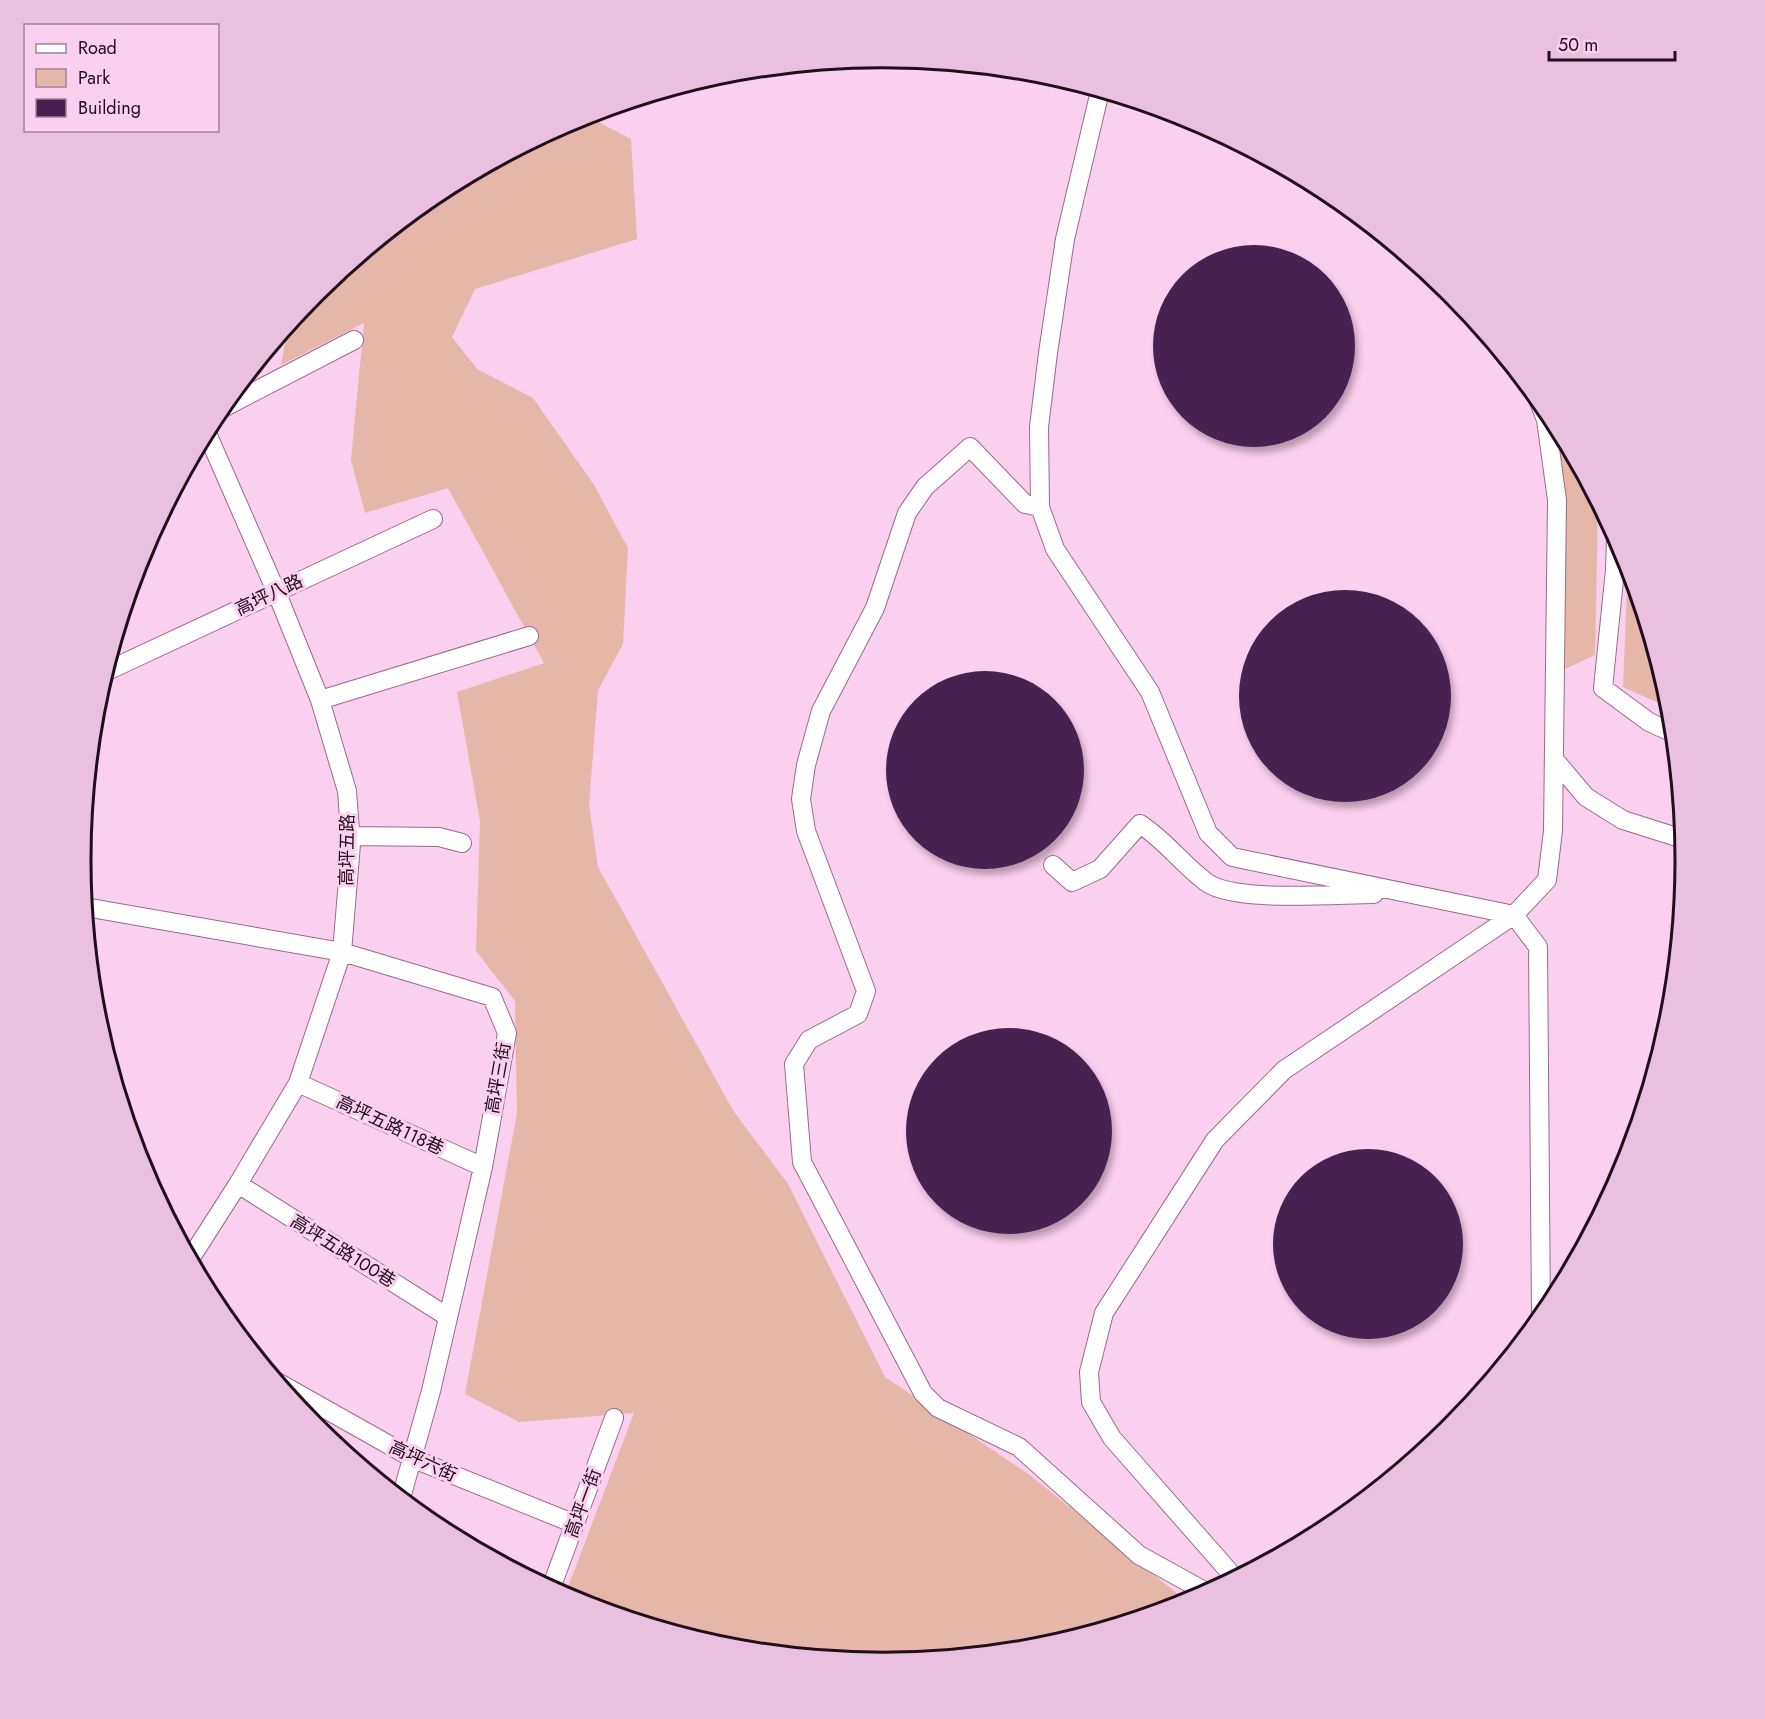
<svg xmlns="http://www.w3.org/2000/svg" width="1765" height="1719" font-family="Jost,'Noto Sans TC',sans-serif">
<defs>
<filter id="shadow"><feDropShadow dx="3.5" dy="6" stdDeviation="3" flood-color="#0004"/></filter>
</defs>
<rect width="100%" height="100%" fill="#fbcfee"/>
<path fill="#e6b6a8" d="M585 115 631 139 637 239 475 289 452 337 477 369 533 398 594 485 628 548 623 644 598 690 589 805 598 867 734 1112 788 1184 885 1377 1031 1476 1179 1595 1190 1601 1039 1647 882 1662 726 1647 565 1595 634 1413 519 1422 465 1394 517 1113 515 1001 476 951 480 821 457 692 544 663 448 488 365 513 351 460 364 323 281 365 289 324 315 292 437 192Z
M1550 414 1598 504 1595 655 1565 669Z
M1628 565 1670 703V708L1623 687Z"/>
<path fill="#442150" filter="url(#shadow)" d="M1153 346a101 101 0 1 1 202 0a101 101 0 1 1-202 0Z
M1239 696a106 106 0 1 1 212 0a106 106 0 1 1-212 0Z
M886 770a99 99 0 1 1 198 0a99 99 0 1 1-198 0Z
M906 1131a103 103 0 1 1 206 0a103 103 0 1 1-206 0Z
M1654 1067 1635 1129 1636 1105 1648 1074Z
M1273 1244a95 95 0 1 1 190 0a95 95 0 1 1-190 0Z"/>
<g fill="none" stroke-linecap="round" stroke-linejoin="round">
<g stroke="#9a6a8e" stroke-width="20">
<path id="minor" d="M1100 91 1065 239 1048 353 1039 427 1040 507 1055 549 1150 692 1208 833 1232 857 1514 915 1547 880 1553 831 1557 500 1546 420 1538 399
M217 411 354 340
M1040 507 1025 504 970 447 925 487 907 513 875 608 821 711 806 765 801 799 806 831 866 991 858 1014 809 1040 794 1064 802 1162 923 1393 938 1408 1019 1447 1139 1555 1206 1592
M1616 537 1615 570 1603 688 1649 722 1673 733
M105 672 433 519
M320 700 529 636
M1554 759 1586 797 1623 820 1683 839
M350 836 439 837 462 843
M1053 865 1072 882 1100 869 1140 824C1165 840 1182 864 1206 882 1234 903 1336 894 1374 894
M85 907 342 952 492 997 507 1033 483 1167 431 1391 401 1498
M298 1083 483 1167
M238 1184 448 1317
M190 1259 238 1184 298 1083 342 952 351 844 347 791 320 700 276 591 206 431
M279 1383 414 1459 575 1524
M1234 1577 1112 1438 1091 1402 1089 1372 1104 1313 1215 1140 1284 1070 1514 915 1538 947 1541 1316
M551 1588 614 1418"/>
</g>
<use href="#minor" stroke="#fff" stroke-width="18"/>
</g>
<g text-anchor="middle" stroke-width="6" stroke-linejoin="round" paint-order="stroke">
<g font-size="18" fill="#200e1c" stroke="#fbcfee">
<text transform="translate(269 595) rotate(-25)" y="6">高坪八路</text>
<text transform="translate(347 850) rotate(-89)" y="6">高坪五路</text>
<text transform="translate(498 1078) rotate(-80)" y="6">高坪三街</text>
<text transform="translate(390 1125) rotate(25)" y="6">高坪五路118巷</text>
<text transform="translate(343 1251) rotate(32)" y="6">高坪五路100巷</text>
<text transform="translate(423 1461) rotate(25)" y="6">高坪六街</text>
<text transform="translate(583 1503) rotate(-70)" y="6">高坪一街</text>
</g>
</g>
<path d="M0 0H1765V1719H0ZM91 860a792 792 0 1 1 1584 0a792 792 0 1 1-1584 0Z" fill="#e9c0dd" fill-rule="evenodd"/>
<path fill="none" stroke="#200e1c" stroke-width="3" d="M91 860a792 792 0 1 1 1584 0a792 792 0 1 1-1584 0Z"/>
<rect x="24" y="24" width="195" height="108" fill="#fbcfee" stroke="#a3829a" stroke-width="1.5"/>
<rect x="36" y="44" width="30" height="9" fill="#ffffff" stroke="#a3829a" stroke-width="1.5"/>
<text x="78" y="54" font-size="18" fill="#200e1c">Road</text>
<rect x="36" y="69" width="30" height="18" fill="#e6b6a8" stroke="#a3829a" stroke-width="1.5"/>
<text x="78" y="84" font-size="18" fill="#200e1c">Park</text>
<rect x="36" y="99" width="30" height="18" fill="#442150" stroke="#a3829a" stroke-width="1.5"/>
<text x="78" y="114" font-size="18" fill="#200e1c">Building</text>
<path d="M1549 51v9h126v-9" fill="none" stroke="#200e1c" stroke-width="3"/>
<text x="1558" y="51" font-size="18" fill="#200e1c" stroke="#fbcfee" stroke-width="4.5" paint-order="stroke">50 m</text>
</svg>
